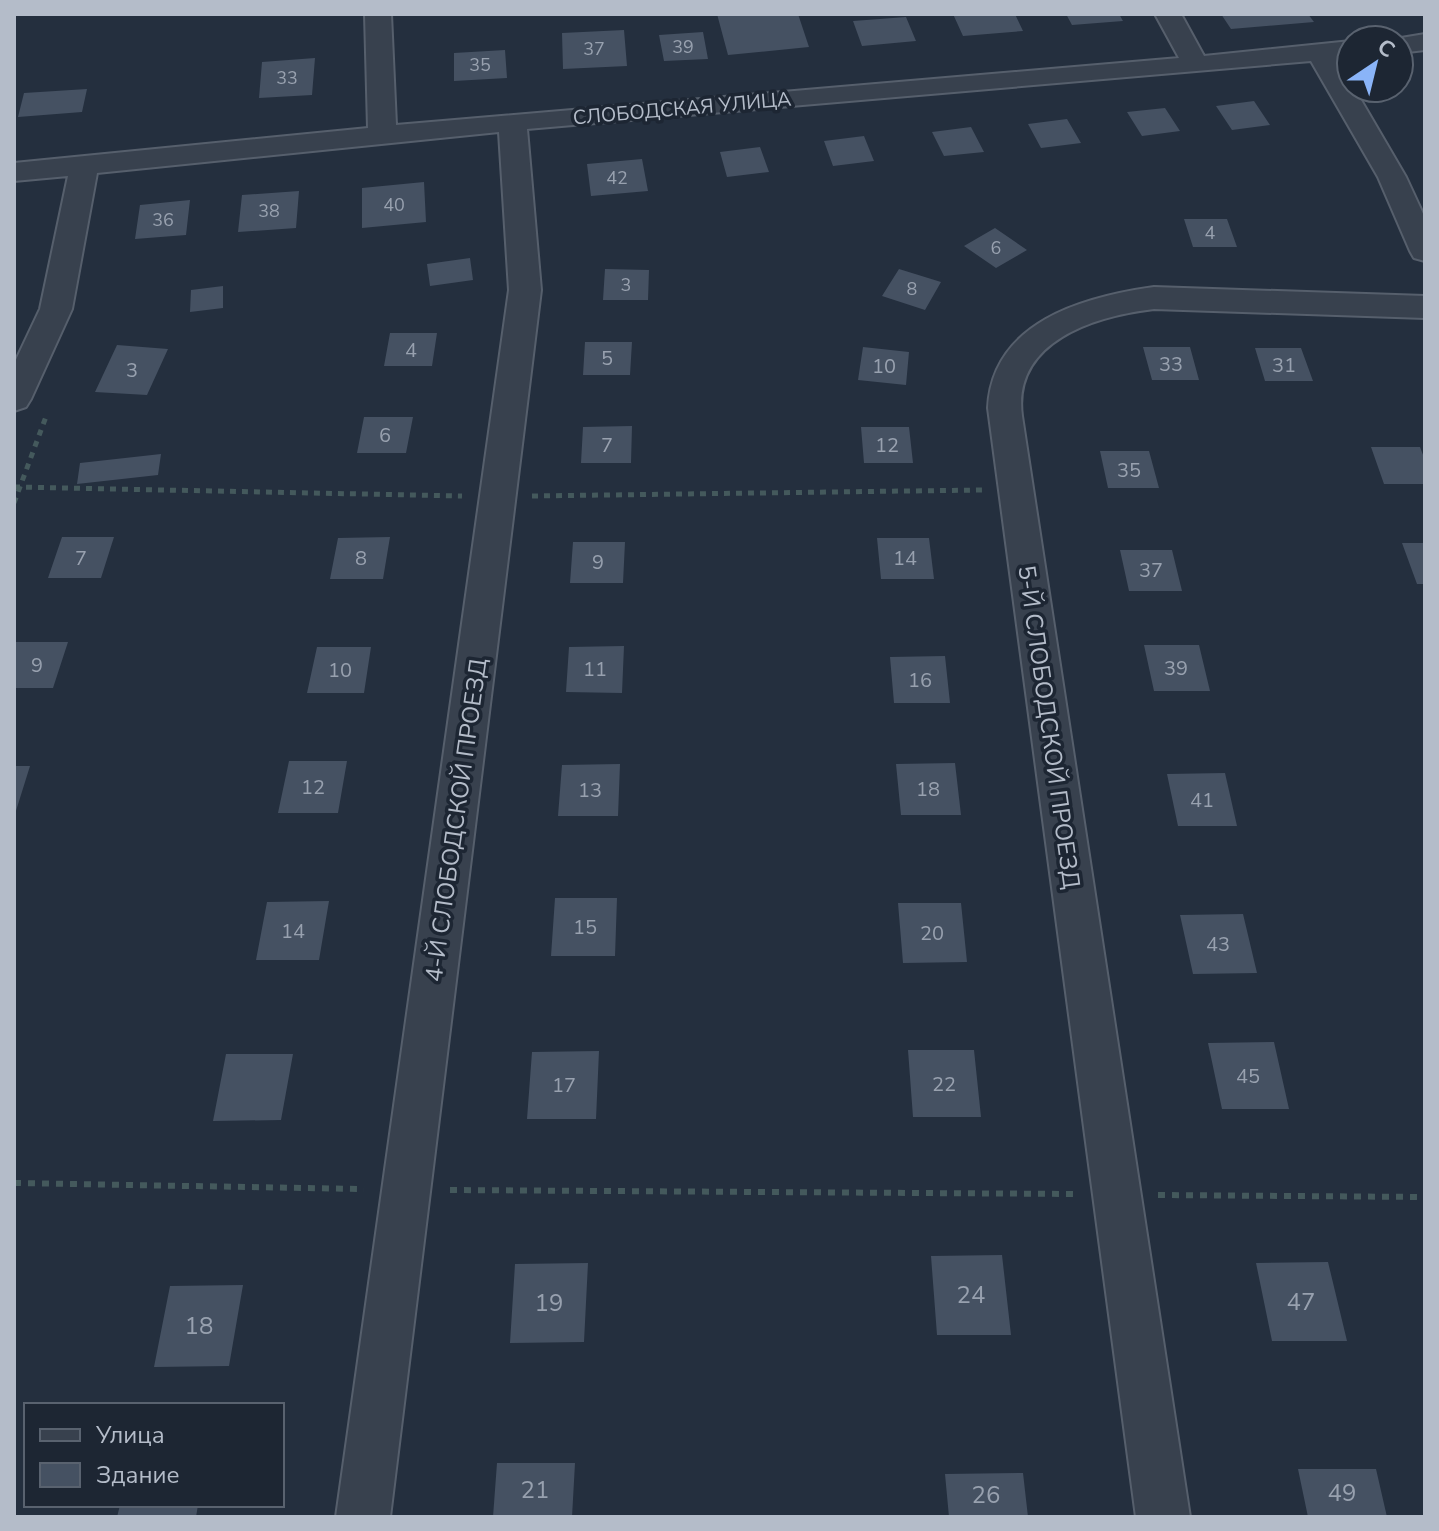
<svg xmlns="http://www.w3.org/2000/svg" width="1439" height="1531" font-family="'Nunito Sans',sans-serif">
<rect width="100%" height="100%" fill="#242f3e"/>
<path fill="#455162" d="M717 14H798L809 47 728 55Z
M953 14H1015L1023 31 963 36Z
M1066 14H1119L1123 21 1072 25Z
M1221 14H1308L1314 22 1231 29Z
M906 17 916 41 862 46 853 21Z
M624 30 627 66 563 69 562 33Z
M703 32 708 59 664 61 659 35Z
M505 50 507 78 454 81V53Z
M315 58 312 95 259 98 262 62Z
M87 89 82 112 18 117 24 93Z
M1254 101 1270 125 1232 130 1216 106Z
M1165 108 1180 131 1142 136 1127 112Z
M1067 119 1081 143 1041 148 1028 124Z
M971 127 984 152 944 156 932 132Z
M864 136 874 161 833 166 824 141Z
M760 147 769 172 727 177 720 152Z
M642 159 648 191 591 196 587 164Z
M424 182 426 222 362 228V188Z
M299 191 296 228 238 232 242 195Z
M190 200 186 235 135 239 140 205Z
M1184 219H1227L1237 247H1193Z
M995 228 1027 250 996 268 964 246Z
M470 258 473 280 430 286 427 264Z
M605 269 649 270 648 300H603Z
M899 269 941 282 925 310 882 296Z
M223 286V308L190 312 191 290Z
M390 333H437L432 366H384Z
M585 342H632L630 375H583Z
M117 345 168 349 147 395 95 392Z
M863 347 909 352 906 385 858 380Z
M1143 347H1190L1199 380H1152Z
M1255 348H1301L1313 381H1265Z
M364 417H413L406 453H357Z
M632 426 631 463H581L583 427Z
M861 427H909L913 463H864Z
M1371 447H1420L1425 460V484H1384Z
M1100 451H1149L1159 488H1108Z
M161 454 158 475 77 484 80 463Z
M62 537H114L101 578H48Z
M390 537 383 579H330L338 538Z
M877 538H929L934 579H881Z
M573 542H625L623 583H570Z
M1402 543H1425V584H1417Z
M1120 550H1172L1182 591H1129Z
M14 642H68L53 688H14Z
M1144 645H1199L1210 691H1154Z
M624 646 622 693 566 692 569 647Z
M317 647H371L364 693H307Z
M945 656 950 703H894L890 657Z
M289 761H347L338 813H278Z
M955 763 961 815H901L896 764Z
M620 764 618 816H558L562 765Z
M14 766H30L15 814H14Z
M1225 773 1237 826H1178L1167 774Z
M555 898H617L615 956H551Z
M329 901 319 960H256L267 902Z
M898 903H961L967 962 903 963Z
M1243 914 1257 973 1193 974 1180 915Z
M1274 1042 1289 1109H1222L1208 1043Z
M908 1050H974L981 1117H913Z
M599 1051 596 1119H527L532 1052Z
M226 1054H293L281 1120 213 1121Z
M1002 1255 1011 1335H937L931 1256Z
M1328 1262 1347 1341H1272L1256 1263Z
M588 1263 584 1342 510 1343 515 1264Z
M243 1285 229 1366 154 1367 170 1286Z
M497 1463H575L572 1517H493Z
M1298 1469H1376L1387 1517H1308Z
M1023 1473 1028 1517H949L945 1474Z
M120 1505H198L196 1517H117Z"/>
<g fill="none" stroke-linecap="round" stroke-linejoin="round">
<g stroke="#565f6c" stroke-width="4">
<path id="minor" d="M365 14H391L396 125 1179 58 1155 14H1181L1204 56 1351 41V57L1337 58 1351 88H1354L1406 177 1425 218V261L1414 258 1410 251 1378 177 1311 61 527 129 541 290 390 1517H336L509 290 499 132 97 173 72 309 31 399 26 407 14 411V364L40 309 68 176 14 181V163L368 128Z
M1425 34V50L1399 53V40H1389Z
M1154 287 1425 296V318L1154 309C1095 316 1012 341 1022 416L1190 1517H1136L988 408C992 322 1083 297 1154 287Z"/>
</g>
<path stroke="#44595c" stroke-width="5" stroke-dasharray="6 6" stroke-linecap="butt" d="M14 487 462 496
M532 496 982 490
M14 503 47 414"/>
<path stroke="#44595c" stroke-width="6" stroke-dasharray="7 7" stroke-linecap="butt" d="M14 1183 364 1189
M450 1190 1076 1194
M1158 1195 1425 1197"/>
<use href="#minor" fill="#38414e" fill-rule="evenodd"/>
</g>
<g text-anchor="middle" stroke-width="7" stroke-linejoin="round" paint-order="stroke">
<g font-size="18" fill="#98a1af">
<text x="683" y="53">39</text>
<text x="594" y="55">37</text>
<text x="480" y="71">35</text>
<text x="287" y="84">33</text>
<text x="617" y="184">42</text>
<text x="394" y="211">40</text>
<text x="269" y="217">38</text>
<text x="163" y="226">36</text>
<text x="1210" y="239">4</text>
<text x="996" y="254">6</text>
<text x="626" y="291">3</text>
<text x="912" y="295">8</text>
</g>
<g font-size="20" fill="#b4bcc9" stroke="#1d2633">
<text transform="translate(682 108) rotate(-5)" y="7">СЛОБОДСКАЯ УЛИЦА</text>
</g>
<g font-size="20" fill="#98a1af">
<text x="411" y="357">4</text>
<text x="607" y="365">5</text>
<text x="1171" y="371">33</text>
<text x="1284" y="372">31</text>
<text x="884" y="373">10</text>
<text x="132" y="377">3</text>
<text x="385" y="442">6</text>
<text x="607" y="452">7</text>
<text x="887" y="452">12</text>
<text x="1129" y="477">35</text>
<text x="81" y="565">7</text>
<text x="361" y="565">8</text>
<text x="905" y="565">14</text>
<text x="598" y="569">9</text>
<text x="1151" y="577">37</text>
<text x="37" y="672">9</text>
<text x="1176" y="675">39</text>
<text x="595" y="676">11</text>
<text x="340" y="677">10</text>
<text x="920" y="687">16</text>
<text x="313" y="794">12</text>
<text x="928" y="796">18</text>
<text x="590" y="797">13</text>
<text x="1202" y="807">41</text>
<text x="585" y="934">15</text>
<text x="293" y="938">14</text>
<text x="932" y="940">20</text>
<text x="1218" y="951">43</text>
<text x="1248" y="1083">45</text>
<text x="944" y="1091">22</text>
<text x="564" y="1092">17</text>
</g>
<g font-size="24" fill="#b4bcc9" stroke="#1d2633">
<text transform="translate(1049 727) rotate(82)" y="8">5-Й СЛОБОДСКОЙ ПРОЕЗД</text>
<text transform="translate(456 820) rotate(-82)" y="8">4-Й СЛОБОДСКОЙ ПРОЕЗД</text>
</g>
<g font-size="24" fill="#98a1af">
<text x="971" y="1303">24</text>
<text x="1301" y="1310">47</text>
<text x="549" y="1311">19</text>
<text x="199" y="1334">18</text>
<text x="535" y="1498">21</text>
<text x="1342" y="1501">49</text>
<text x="986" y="1503">26</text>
</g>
</g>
<rect width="1439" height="1531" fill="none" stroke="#b4bcc9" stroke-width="32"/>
<rect x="24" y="1403" width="260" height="104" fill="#1d2633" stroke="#59626f" stroke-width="2"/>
<rect x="40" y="1429" width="40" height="12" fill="#38414e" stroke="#59626f" stroke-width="2"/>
<text x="96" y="1443" font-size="24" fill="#b4bcc9">Улица</text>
<rect x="40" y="1463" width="40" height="24" fill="#455162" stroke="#59626f" stroke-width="2"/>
<text x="96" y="1483" font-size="24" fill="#b4bcc9">Здание</text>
<g transform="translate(1375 64) rotate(35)"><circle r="38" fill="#1d2633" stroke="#59626f" stroke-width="2"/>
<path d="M0-6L14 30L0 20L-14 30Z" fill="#8ab4f8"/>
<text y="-12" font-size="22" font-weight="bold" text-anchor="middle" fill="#b4bcc9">С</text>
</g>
</svg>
